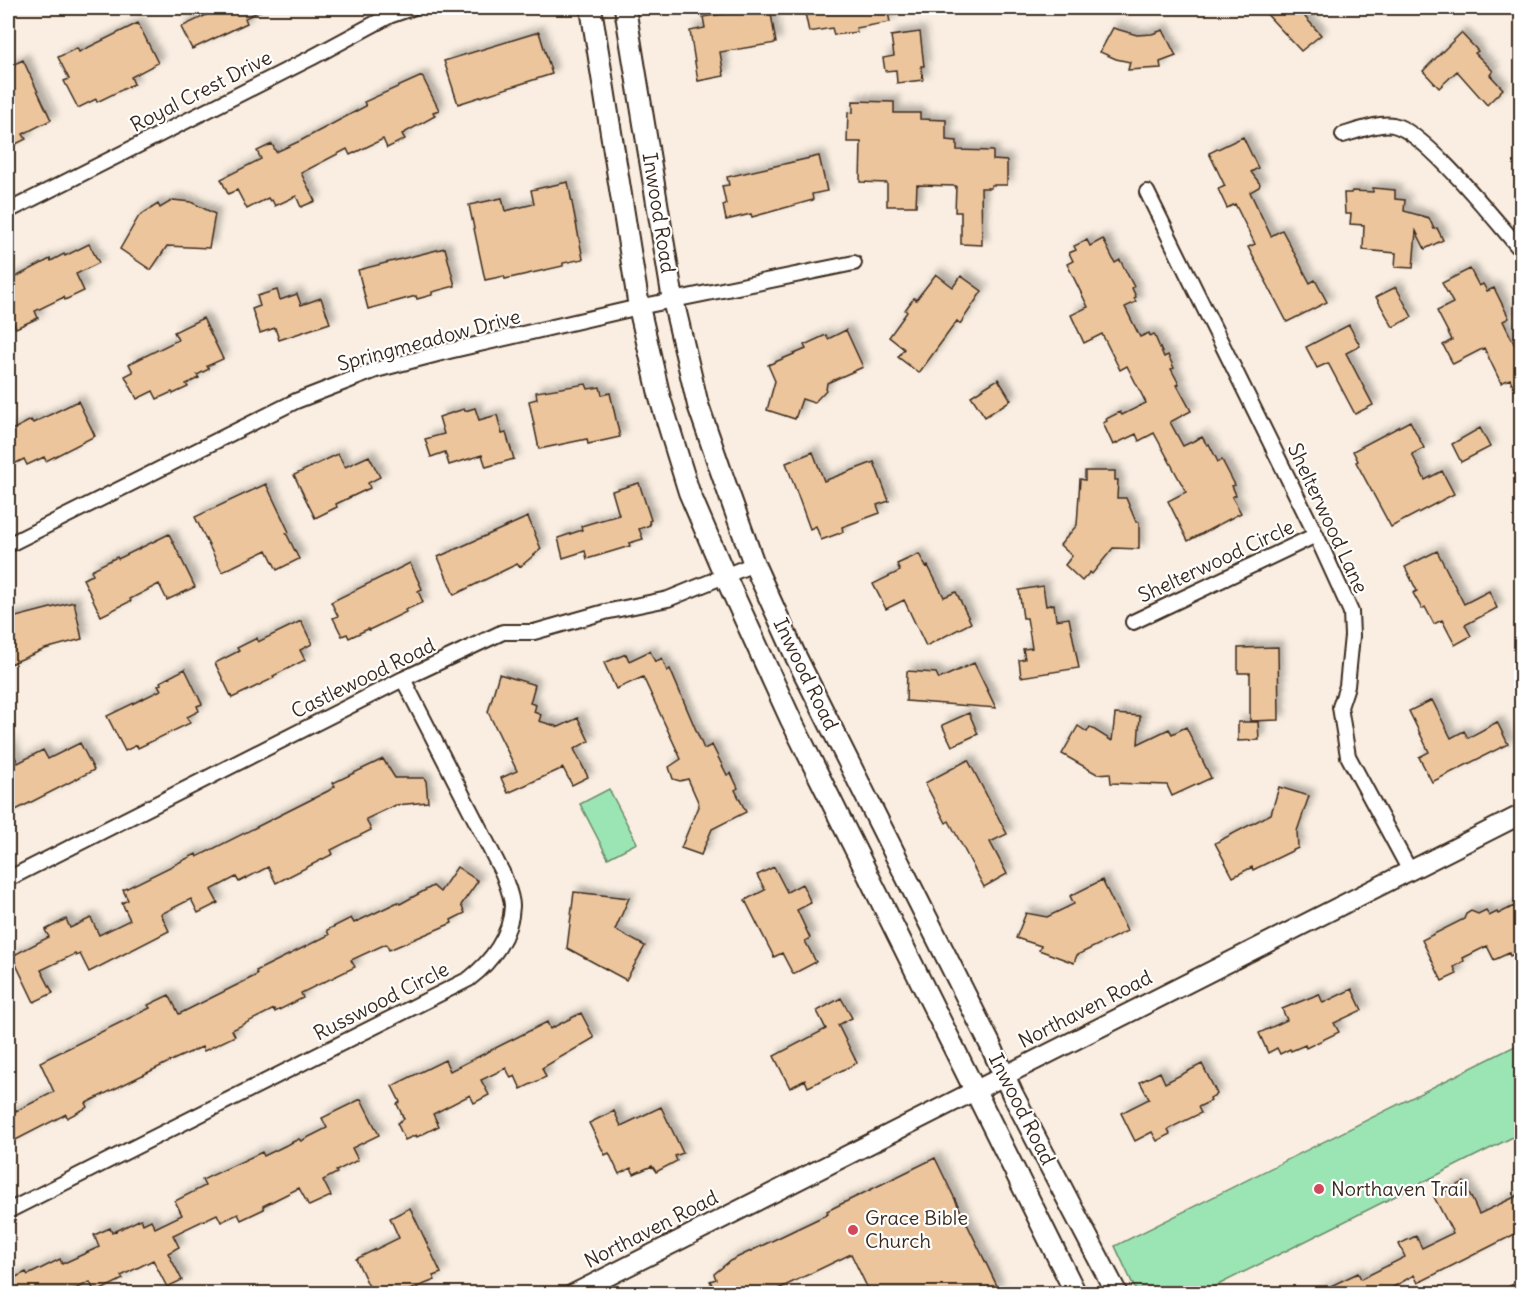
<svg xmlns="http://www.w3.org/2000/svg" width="1529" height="1301" font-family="Delius,sans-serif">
<defs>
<filter id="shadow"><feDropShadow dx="5.5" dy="-5.5" stdDeviation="3" flood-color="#0004"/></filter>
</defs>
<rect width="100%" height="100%" fill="#f9eee1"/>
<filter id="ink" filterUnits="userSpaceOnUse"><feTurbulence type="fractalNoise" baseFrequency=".0167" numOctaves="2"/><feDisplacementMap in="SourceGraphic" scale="12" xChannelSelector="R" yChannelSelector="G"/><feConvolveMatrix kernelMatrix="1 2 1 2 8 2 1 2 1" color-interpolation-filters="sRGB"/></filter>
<g filter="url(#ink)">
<path fill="#9be5b4" stroke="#6b8869" stroke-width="1.5" d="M609 789 637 843 608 858 580 804Z
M1521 1043V1133L1202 1293H1137L1115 1246Z"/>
<path fill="#ecc59c" stroke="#3b2a1e" stroke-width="1.5" filter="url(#shadow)" d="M206 8H266L245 18 247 23 192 49 181 27 209 14Z
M734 8H770L776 43 720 52 724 76 698 81 690 31 705 28 703 17 735 12Z
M804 8H887L890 22 856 28 857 32 834 35 832 28 809 32Z
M1261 8H1316L1305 17 1321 35 1301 51Z
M138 23 158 63 131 77 134 84 97 102 96 99 78 108 64 81 69 79 58 57 77 48 79 52Z
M1113 28 1137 35 1152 34 1163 30 1176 56 1160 62 1161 68 1128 70 1130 62 1116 59 1100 52Z
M539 32 552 74 458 104 444 61Z
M920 32 924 66H921L923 80 897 83 896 70 885 71 883 58 894 56 891 36Z
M1461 33 1478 51 1475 53 1493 71 1490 75 1503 89 1487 105 1457 71 1439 88 1423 71Z
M23 60 51 120 23 134 26 139 8 148V101L13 99 8 88V67Z
M422 76 439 110 433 112 435 116 402 134 405 139 387 148 383 139 350 155 347 149 301 173 315 201 301 207 296 196 275 206 272 200 270 201 268 198 247 209 237 190 228 194 221 179 261 159 257 151 272 144 276 152 300 141 366 106 364 102Z
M853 101 894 102V113H920V119L946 120V140L957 141V150L993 151V160L1007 161V185H991V188H981L982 245 961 244V212H955L956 186 917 185 916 206H887V183L860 182 861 142H847L848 112 853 113Z
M1243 137 1258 168 1251 172 1260 184 1259 187 1250 192 1271 236 1282 230 1310 283 1315 280 1327 302 1287 322 1248 247 1255 244 1235 204 1227 208 1218 189 1225 186 1209 153Z
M819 156 827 191 812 194 813 200 752 217 751 214 726 220 723 205 726 204 722 186 729 185 727 177Z
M568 182 583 259 563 263V266L505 279 504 276 485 280 469 205 502 198 505 211 534 204 531 190Z
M1373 188 1395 190V199L1405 200 1404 211 1429 218 1434 229 1437 228 1443 240 1425 249 1416 231 1413 268 1395 267 1396 253 1363 250 1364 225 1350 224 1351 214H1345L1344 193H1351L1352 191 1373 192Z
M173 200 191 202 215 214 209 248 167 246 151 270 120 249 139 216 158 204 160 208Z
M1103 239 1115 263 1120 260 1134 287 1132 288 1136 297 1134 298 1136 302 1125 307 1140 337 1149 333 1150 336 1154 334 1164 357 1168 355 1174 368 1171 369 1179 384 1177 385 1191 411 1170 422 1183 446 1202 437 1207 445 1209 444 1218 462 1222 460 1235 485 1232 486 1236 495 1232 497 1241 513 1188 541 1168 501 1186 492 1154 433 1139 441 1136 434 1113 445 1103 423 1107 421 1106 419 1120 412 1122 415 1146 403 1127 366 1120 370 1102 334 1084 343 1071 315 1088 307 1067 264 1073 261 1069 253 1076 250 1074 246 1087 240 1090 246Z
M89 244 99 263 76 274 84 291 65 300 64 297 35 311 38 318 16 328 8 310V281L50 259 51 261 64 254 65 256Z
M445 248 455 286 432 292V295L417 299 416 296 368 309 358 270Z
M1470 269 1479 286 1483 284 1487 291 1494 288 1509 318 1503 321 1521 358V402L1510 379 1501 383 1484 348 1453 364 1443 345 1452 340 1437 311 1453 303 1442 283Z
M936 274 953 287 961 276 982 291 960 324 957 321 919 373 898 357 904 349 889 337 907 312 905 310 914 298 916 300Z
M1396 287 1412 317 1393 327 1376 297Z
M277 290 280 300 297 294 301 305 321 298 330 323 279 340 275 328 260 333 252 309 260 306 257 296Z
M203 318 223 359 207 366 209 369 197 375 199 378 186 384 188 387 173 394 172 392 157 399 153 391 137 399 125 376 133 372 129 364 178 340 174 332Z
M1349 325 1360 346 1346 353 1373 405 1355 414 1328 363 1317 368 1306 347Z
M846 330 863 367 827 383 826 390 814 403 802 399 795 419 767 410 775 381 768 365 806 349 804 345 826 335 828 339Z
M998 379 1011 400 985 417 971 396Z
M586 384 588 389 600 387 602 395 610 393 620 437 588 444 587 439 582 440 539 449 529 401 537 399 536 392Z
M78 401 95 436 46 461 44 457 27 465 24 459 8 467V432L31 420 33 423Z
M475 408 479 420 497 415 502 434 506 433 514 459 486 467 482 455 449 465 445 452 431 457 425 439 444 434 439 417 464 409 465 411Z
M1410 421 1424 448 1412 454 1425 480 1442 471 1454 494 1391 527 1356 462 1358 461 1353 451Z
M1480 428 1490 447 1461 462 1452 444Z
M813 452 824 481 874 462 889 501 877 505 880 513 842 527 843 532 821 540 816 526 810 529 786 463Z
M338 454 345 467 369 456 380 477 368 483 370 488 336 504 337 507 315 518 294 475Z
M1085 471H1115V480H1118L1117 498H1126L1136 522H1139V549L1113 548 1092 574 1090 572 1082 581 1065 565 1072 556 1060 545 1077 525 1080 479 1085 480Z
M639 483 651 520 649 521 650 525 639 529 643 539 629 543 630 546 587 559 585 551 563 558 558 538 582 530 581 526 619 515 612 491Z
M266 484 289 532 286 533 299 559 277 570 267 550 222 572 195 517Z
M528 517 541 549 520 567 517 564 454 595 438 557Z
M169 534 195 587 167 600 159 584 130 599 131 601 101 616 83 579 93 575 91 570 117 557 118 559Z
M1437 551 1464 604 1489 591 1497 608 1465 625 1471 636 1455 645 1442 620 1434 624 1425 607 1422 609 1413 593 1417 591 1405 567Z
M919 554 926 567 928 566 944 597 956 592 971 623 926 646 904 600 886 609 873 584 900 571 897 564Z
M410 563 422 589 418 591 423 602 405 610 406 612 369 630 368 629 349 638 347 634 342 636 333 618 338 616 331 602Z
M1043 586 1046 606 1054 604 1056 620 1069 618 1079 668 1021 677 1019 660 1025 659 1023 649 1032 648 1027 618H1023L1019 590Z
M74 602 82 639 45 649 8 665V619Z
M301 621 312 644 300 650 305 660 273 676 274 678 232 698 215 663 239 651 237 648 257 638 258 642Z
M1278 647 1279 720 1250 721V673H1238V648Z
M650 651 655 662 662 658 667 671 670 669 704 749 712 745 727 775 731 773 738 788 735 790 746 812 712 829 701 855 681 848 699 804 688 779 680 781 673 779 669 767 681 759 643 677 616 689 604 663 626 654 629 661Z
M974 663 996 708 906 701 907 671 936 673 939 679Z
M185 669 202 704 197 706 199 711 187 717 190 723 138 748 137 745 125 751 107 716 161 690 158 685 161 684 160 682Z
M499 674 535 685 530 703 536 705 534 712 541 715 539 721 559 727 578 718 589 741 574 749 588 777 572 785 563 768 508 793 501 778 517 771 488 712Z
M1432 700 1451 738 1464 731 1468 738 1497 722 1508 744 1432 782 1419 757 1429 752 1409 711Z
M969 713 978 734 952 746 942 725Z
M1115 714 1140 716 1138 744 1169 729 1172 734 1186 727 1211 778 1172 796 1167 785 1111 783 1110 773 1097 774 1062 754 1078 726 1087 732 1090 727 1112 741Z
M1238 722H1258L1259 740 1238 741Z
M8 742 18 763 43 750 48 759 80 743 94 770 8 814Z
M383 759 395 778H424L426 781 428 802 396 805 366 819 371 830 331 850 333 854 276 883 268 867 239 882 236 877 211 890 218 903 198 913 191 899 161 914 169 931 89 972 80 954 76 956 75 954 41 970 53 993 34 1002 12 956 49 937 45 930 66 919 70 928 91 918 99 935 130 920 122 903 128 900 123 890 196 854 197 857 328 791 335 786 333 783Z
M968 760 1007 834 990 842 1007 874 984 887 949 821 946 823 925 783Z
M1279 787 1309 796 1297 831 1298 848 1253 870 1252 867 1233 877 1215 843 1271 814Z
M457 867 478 881 461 905 465 913 451 920 452 923 389 950 386 944 351 960 355 967 301 993 303 998 275 1012 274 1009 232 1030 235 1036 204 1051 202 1047 175 1059 86 1103 88 1107 67 1118 66 1114 8 1144V1115L54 1092 40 1062 150 1008 148 1005 169 995 179 1014 257 975 256 971 329 935 327 930 351 918 354 923 398 902 400 904 433 886 440 892Z
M774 867 787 892 802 884 811 903 797 910 810 938 805 941 816 962 793 974 782 953 774 957 745 900 765 890 757 875Z
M1102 880 1127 931 1077 955 1074 963 1039 950 1041 946 1016 938 1026 913 1047 917 1074 904 1070 896Z
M574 892 629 898 615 930 645 946 626 980 567 948Z
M1514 906 1521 921V951L1510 956 1509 953 1494 960 1487 946 1463 958 1464 961 1454 967 1457 974 1442 981 1422 940 1464 919 1466 914 1471 911 1478 914 1486 910 1489 916 1497 912 1498 914Z
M1352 989 1362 1010 1334 1023 1339 1032 1306 1048 1305 1045 1291 1051 1290 1049 1280 1054 1277 1048 1268 1053 1259 1033 1287 1020 1282 1009 1319 994 1323 1003Z
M841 998 852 1018 838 1025 857 1063 808 1087 805 1080 790 1088 774 1056 826 1029 817 1011Z
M581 1013 594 1038 542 1068 546 1077 521 1089 515 1076 511 1078 506 1068 481 1080 489 1095 474 1103 470 1095 433 1114 439 1126 417 1137 416 1135 405 1140 397 1123 404 1119 397 1104 400 1102 392 1086 445 1060 450 1071 547 1022 550 1029Z
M1202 1064 1217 1094 1210 1098 1211 1101 1198 1107 1201 1113 1168 1129 1170 1134 1157 1141 1152 1132 1135 1141 1121 1113 1149 1099 1140 1082 1160 1072 1165 1083Z
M361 1099 379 1135 352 1148 358 1160 336 1171 337 1173 323 1180 331 1196 309 1206 299 1188 263 1206 264 1209 241 1220 238 1214 221 1222 217 1214 173 1235 179 1247 168 1253 182 1280 167 1287 153 1260 121 1276 123 1279 95 1293 90 1282 67 1293H8V1281L26 1272 28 1275 60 1259 62 1264 99 1247 94 1235 110 1228 112 1233 141 1219 143 1224 151 1220 155 1228 182 1215 175 1201 205 1186 202 1180 262 1152 264 1156 299 1139 301 1141 327 1128 322 1118Z
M661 1107 683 1153 675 1156 677 1161 656 1172 652 1166 634 1174 631 1168 619 1174 609 1153 605 1155 589 1123 614 1111 621 1126Z
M935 1158 998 1288 987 1293H870L851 1254 770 1293H716L710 1281 716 1279 714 1274 730 1261 828 1214 827 1211Z
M1464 1182 1479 1214 1521 1194V1231L1418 1283 1414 1275 1383 1293H1316L1358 1273 1361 1279 1405 1257 1399 1244 1416 1236 1422 1248 1453 1233 1434 1197Z
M410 1208 441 1273 433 1276 435 1280 402 1293H372L356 1259 399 1238 390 1218Z"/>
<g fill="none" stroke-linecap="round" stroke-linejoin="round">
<g stroke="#3b2a1e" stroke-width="18">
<path id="minor" d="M1343 135C1356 131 1381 122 1393 125 1425 131 1498 224 1522 251
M1147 192 1316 535 1351 612 1352 636 1347 686 1340 707 1348 756 1410 871
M8 211 311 58 389 16 412 8
M8 545 296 401 376 370 449 351 639 307 854 263
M1133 622 1316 535
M8 879 403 679 503 632H534L605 612 668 599 754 564
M8 1211 469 979C491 962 511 936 512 906 512 896 506 883 503 874L403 679
M1512 1294 1522 1289"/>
</g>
<g stroke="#3b2a1e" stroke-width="22">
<path id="tertiary" d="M573 1294 1522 814"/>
</g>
<g stroke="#3b2a1e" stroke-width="24">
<path id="secondary" d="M591 8 639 307 660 398 689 492 725 576 791 720 1076 1294
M625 8 673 300 698 405 724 480 754 564 796 657 990 1044 1013 1095 1117 1294"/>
</g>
<use href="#minor" stroke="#fff" stroke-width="14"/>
<use href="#tertiary" stroke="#fff" stroke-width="18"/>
<use href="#secondary" stroke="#fff" stroke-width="20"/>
</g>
</g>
<g fill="#d1495b" stroke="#fff" stroke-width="2">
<circle cx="1319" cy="1189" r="6"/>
<circle cx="853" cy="1230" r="6"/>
</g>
<g text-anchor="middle" stroke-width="4.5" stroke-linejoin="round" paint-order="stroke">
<g font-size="20" fill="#3b2a1e" stroke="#fff">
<text transform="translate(201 91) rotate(-27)" y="7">Royal Crest Drive</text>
<text transform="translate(659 213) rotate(81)" y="7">Inwood Road</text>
<text transform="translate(429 340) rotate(-15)" y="7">Springmeadow Drive</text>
<text transform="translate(1328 518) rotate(65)" y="7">Shelterwood Lane</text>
<text transform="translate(1216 561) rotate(-25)" y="7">Shelterwood Circle</text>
<text transform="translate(806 674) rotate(64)" y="7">Inwood Road</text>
<text transform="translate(363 678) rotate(-26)" y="7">Castlewood Road</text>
<text transform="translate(381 1001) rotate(-27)" y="7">Russwood Circle</text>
<text transform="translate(1085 1009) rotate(-27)" y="7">Northaven Road</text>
<text transform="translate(1022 1109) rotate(63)" y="7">Inwood Road</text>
<text transform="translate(651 1229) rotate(-27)" y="7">Northaven Road</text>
</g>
<g font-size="20" fill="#3b2a1e" stroke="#fff" text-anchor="start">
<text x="1331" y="1196">Northaven Trail</text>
<text x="865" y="1225">Grace Bible<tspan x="865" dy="23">Church</tspan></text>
</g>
</g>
<rect width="1529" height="1301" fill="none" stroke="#fff" stroke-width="30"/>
<rect x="15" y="15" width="1499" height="1271" fill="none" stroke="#3b2a1e" stroke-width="2" filter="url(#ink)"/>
</svg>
